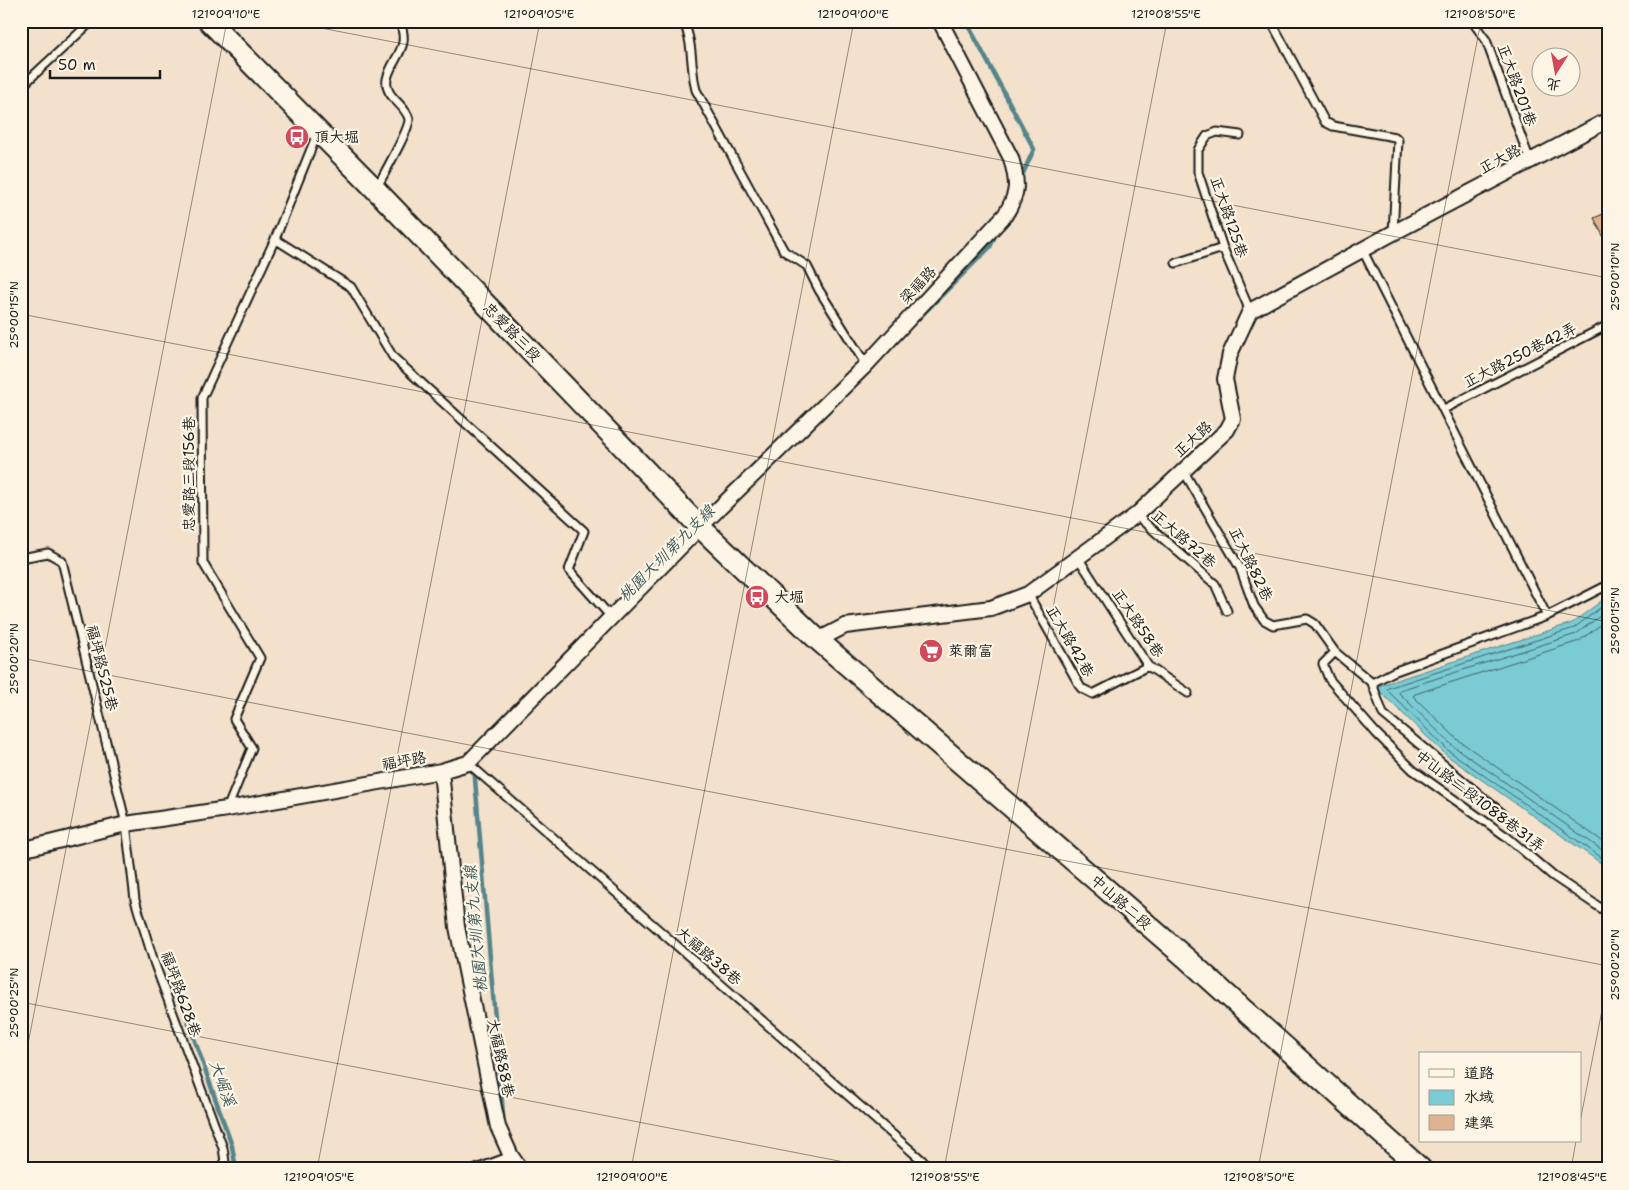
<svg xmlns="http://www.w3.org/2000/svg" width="1629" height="1190" font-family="'Shantell Sans','LXGW WenKai TC',sans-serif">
<rect width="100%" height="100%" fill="#f3e1cb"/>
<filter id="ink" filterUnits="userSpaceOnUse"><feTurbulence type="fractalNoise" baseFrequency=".02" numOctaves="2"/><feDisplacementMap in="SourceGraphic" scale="10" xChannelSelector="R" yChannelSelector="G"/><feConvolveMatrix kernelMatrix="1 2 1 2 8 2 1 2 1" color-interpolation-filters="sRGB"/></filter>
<g filter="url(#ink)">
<path fill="#7acbd4" stroke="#54858a" d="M1608 596V868L1446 755 1375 687 1572 623Z"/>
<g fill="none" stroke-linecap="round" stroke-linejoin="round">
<path stroke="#426266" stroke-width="1" d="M1608 602 1574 628 1388 688 1387 690 1449 751 1608 862
M1608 610 1576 634 1400 690 1399 693 1453 746 1608 854
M1608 619 1579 641 1415 694 1413 696 1458 740 1608 845"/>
<path stroke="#54858a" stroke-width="4.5" d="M966 21 1034 149 1020 180
M916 321 990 247 997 231
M474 767 504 1126
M183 1007 232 1146 236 1169"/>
</g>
<path fill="#dfb38f" stroke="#1c1c1c" d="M1608 212V246L1594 218Z"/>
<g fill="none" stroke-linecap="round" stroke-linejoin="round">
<g stroke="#1c1c1c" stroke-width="11">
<path id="service" d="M683 21C694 43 690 67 696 90L784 251 807 266 819 290 866 365
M1271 21 1325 122 1333 126 1395 137 1398 140 1393 233
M1472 21 1486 40 1530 161
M21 87 92 21
M1240 135 1217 132 1207 136 1198 150V172L1223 248 1250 311
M376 189C382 177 410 129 409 119 405 103 384 98 387 79 392 57 412 48 399 21
M275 239 351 287 393 357 584 531 569 570 611 617
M1362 249 1547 616
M1176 263 1223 248
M1444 409 1608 325
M1183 470 1240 568 1254 606 1264 620 1273 625 1307 619 1315 624 1335 652 1372 683 1383 714 1503 814
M1136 515 1215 584 1227 611
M1077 556 1148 666 1188 693
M21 558 48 553 62 561 126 824 135 900 154 962 223 1148 226 1169
M1028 594 1081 688 1093 694 1148 666
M1335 652 1323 664 1329 679 1376 733 1413 770 1507 837 1553 876 1608 913
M1372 683 1393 672 1547 616 1608 585
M468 763 932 1169
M227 809 252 748 234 719 260 658 203 563 202 398 275 239 317 134
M476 1169 511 1156"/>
</g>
<g stroke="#1c1c1c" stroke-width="18">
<path id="minor" d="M818 640 845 626 991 608 1028 594 1136 515 1227 430 1233 419 1225 379 1230 354 1250 311 1393 233 1608 120
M441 771 457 927 498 1127 511 1156 520 1169
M21 850 126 824 227 809 441 771 468 763 700 527 866 365 1005 215C1019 193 1018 183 1011 158L940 21"/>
</g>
<g stroke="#1c1c1c" stroke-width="24">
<path id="secondary" d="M209 21 376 190 700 527 818 640 1186 958 1421 1169"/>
</g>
<use href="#service" stroke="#fcf5e5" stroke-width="7"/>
<use href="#minor" stroke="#fcf5e5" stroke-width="14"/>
<use href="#secondary" stroke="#fcf5e5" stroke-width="20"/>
</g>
</g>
<path fill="none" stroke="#1c1c1c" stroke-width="1" stroke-opacity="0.45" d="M285 21 1608 278M21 314 1608 622M21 658 1608 966M21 1002 880 1169M21 1080 227 21M1580 1122 1608 980M317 1169 540 21M631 1169 854 21M944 1169 1167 21M1258 1169 1481 21M1571 1169 1576 1141"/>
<defs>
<g id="bus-disc" transform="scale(1.25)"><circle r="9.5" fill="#d1495b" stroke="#fcf5e5"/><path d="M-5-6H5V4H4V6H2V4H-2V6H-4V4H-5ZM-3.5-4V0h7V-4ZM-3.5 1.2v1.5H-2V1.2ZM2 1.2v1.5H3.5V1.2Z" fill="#fff"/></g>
<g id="supermarket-disc" transform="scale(1.25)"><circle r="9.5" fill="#d1495b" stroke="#fcf5e5"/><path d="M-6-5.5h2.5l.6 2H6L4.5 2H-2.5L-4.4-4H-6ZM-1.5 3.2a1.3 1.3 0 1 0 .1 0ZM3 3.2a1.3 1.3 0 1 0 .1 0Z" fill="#fff"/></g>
</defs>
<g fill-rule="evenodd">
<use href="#bus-disc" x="297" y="137"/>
<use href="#bus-disc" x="757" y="597"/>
<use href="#supermarket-disc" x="931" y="651"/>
</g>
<g text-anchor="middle" stroke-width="4.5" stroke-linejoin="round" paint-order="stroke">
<g font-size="15" fill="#1c1c1c" stroke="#fcf5e5">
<text transform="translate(1517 85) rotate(70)" y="5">正大路201巷</text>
<text transform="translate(1500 159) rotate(-28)" y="5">正大路</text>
<text transform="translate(1229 217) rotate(71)" y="5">正大路125巷</text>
<text transform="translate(918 285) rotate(-47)" y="5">梁福路</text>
<text transform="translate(512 332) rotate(46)" y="5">忠愛路三段</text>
<text transform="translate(1520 355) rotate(-27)" y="5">正大路250巷42弄</text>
<text transform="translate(1193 439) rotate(-42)" y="5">正大路</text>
<text transform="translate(189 474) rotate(-90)" y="5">忠愛路三段156巷</text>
<text transform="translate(1184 539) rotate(41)" y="5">正大路72巷</text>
<text transform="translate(1251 564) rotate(64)" y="5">正大路82巷</text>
<text transform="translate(1138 623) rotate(56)" y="5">正大路58巷</text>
<text transform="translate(1070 641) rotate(60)" y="5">正大路42巷</text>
<text transform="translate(102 668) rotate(76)" y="5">福坪路525巷</text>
<text transform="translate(404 761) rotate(-10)" y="5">福坪路</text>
<text transform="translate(1480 801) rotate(37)" y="5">中山路二段1088巷31弄</text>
<text transform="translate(1121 902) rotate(41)" y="5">中山路二段</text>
<text transform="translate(709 956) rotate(41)" y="5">大福路38巷</text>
<text transform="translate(181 994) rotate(70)" y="5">福坪路628巷</text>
<text transform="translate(501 1058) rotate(78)" y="5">大福路88巷</text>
</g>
<g font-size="15" fill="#1c1c1c" stroke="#fcf5e5" text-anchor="start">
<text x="314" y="142">頂大堀</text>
<text x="774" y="602">大堀</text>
<text x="948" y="656">萊爾富</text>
</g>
<g font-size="16" font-style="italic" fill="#3d595c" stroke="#fcf5e5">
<text transform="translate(666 553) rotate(-45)" y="6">桃園大圳第九支線</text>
<text transform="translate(475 929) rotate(-95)" y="6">桃園大圳第九支線</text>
<text transform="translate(223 1083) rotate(70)" y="6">大崛溪</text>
</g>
</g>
<rect width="1629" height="1190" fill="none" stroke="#fcf5e5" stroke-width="55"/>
<rect x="1419" y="1052" width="162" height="90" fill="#fcf5e5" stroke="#a29e95"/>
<rect x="1429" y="1069" width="25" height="8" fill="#fcf5e5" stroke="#a29e95"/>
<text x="1464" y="1078" font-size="15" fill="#1c1c1c">道路</text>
<rect x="1429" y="1090" width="25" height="15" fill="#7acbd4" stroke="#a29e95"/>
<text x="1464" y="1102" font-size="15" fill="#1c1c1c">水域</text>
<rect x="1429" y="1115" width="25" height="15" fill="#dfb38f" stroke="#a29e95"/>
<text x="1464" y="1128" font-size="15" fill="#1c1c1c">建築</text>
<g transform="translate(1556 72) rotate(191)"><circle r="24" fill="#fcf5e5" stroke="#a29e95"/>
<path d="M0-4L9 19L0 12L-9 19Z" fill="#d1495b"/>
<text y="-8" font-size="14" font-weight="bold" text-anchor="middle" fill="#1c1c1c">北</text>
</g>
<path d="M50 70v8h110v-8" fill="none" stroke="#1c1c1c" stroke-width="2.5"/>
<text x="58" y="70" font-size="15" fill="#1c1c1c" stroke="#fcf5e5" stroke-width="4" paint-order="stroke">50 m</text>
<rect x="28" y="28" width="1574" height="1134" fill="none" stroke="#1c1c1c" stroke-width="2"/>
<g font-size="12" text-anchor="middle" fill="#1c1c1c">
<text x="226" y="18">121°09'10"E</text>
<text x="539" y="18">121°09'05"E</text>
<text x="853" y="18">121°09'00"E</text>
<text x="1166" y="18">121°08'55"E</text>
<text x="1480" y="18">121°08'50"E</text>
<text transform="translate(1615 277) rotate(-90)" y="4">25°00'10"N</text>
<text transform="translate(14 315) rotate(-90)" y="4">25°00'15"N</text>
<text transform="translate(1615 621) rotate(-90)" y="4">25°00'15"N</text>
<text transform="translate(14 659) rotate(-90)" y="4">25°00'20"N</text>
<text transform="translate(1615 965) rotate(-90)" y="4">25°00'20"N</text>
<text transform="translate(14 1003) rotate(-90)" y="4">25°00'25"N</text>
<text x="319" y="1181">121°09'05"E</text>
<text x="632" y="1181">121°09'00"E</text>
<text x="945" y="1181">121°08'55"E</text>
<text x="1259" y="1181">121°08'50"E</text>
<text x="1572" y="1181">121°08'45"E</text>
</g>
</svg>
